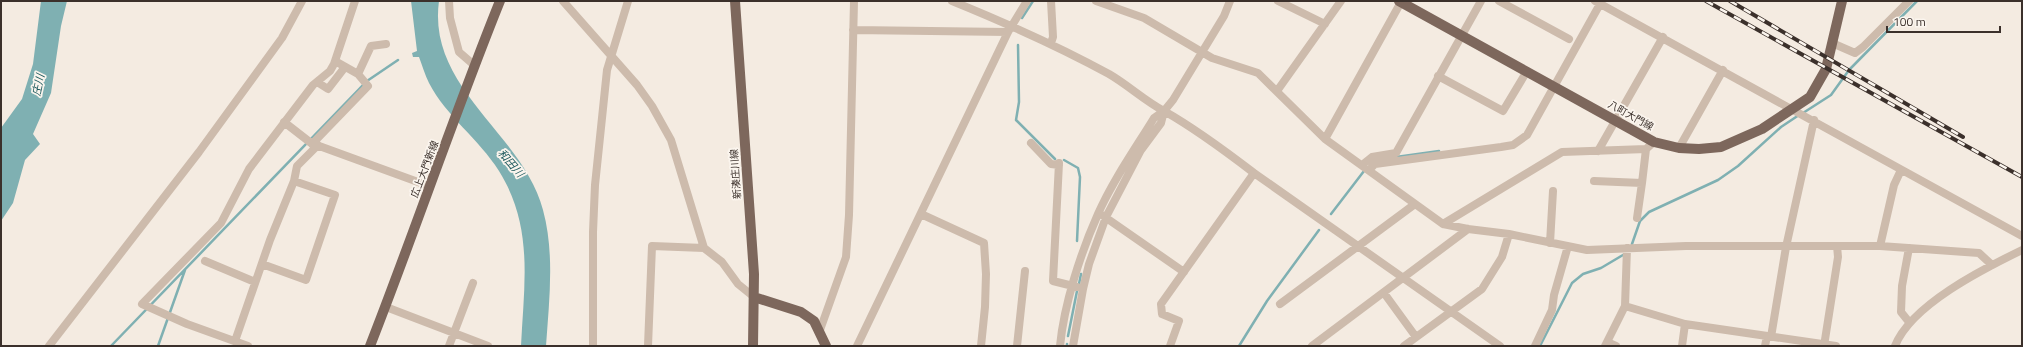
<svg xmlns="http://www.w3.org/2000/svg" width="2023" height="347" font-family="'Titillium Web','Noto Sans JP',sans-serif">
<rect width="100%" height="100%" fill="#f4ebe1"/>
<path fill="#7fb0b2" d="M41 1H67L61 26 51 93 33 134 40 144 25 160 13 203 1 221V128L22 99 33 64Z
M411 1H439C427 89 523 133 543 210 555 254 549 302 546 346H521C524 284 534 227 499 171 479 139 446 116 429 83 425 75 422 65 419 57H413L412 53 417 51Z"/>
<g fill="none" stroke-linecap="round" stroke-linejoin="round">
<path stroke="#7fb0b2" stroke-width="2.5" d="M1022 18 1033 1
M1018 45 1019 102 1016 120 1055 159
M367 81 398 60
M1803 113 1831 95 1849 70 1917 1
M1396 157 1439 151
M1064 160 1078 168 1080 177 1077 241
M1331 214 1364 171
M1632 244 1640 221 1649 212 1718 180 1738 166 1781 127 1799 115
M1079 284 1081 274
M1068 336 1077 291
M111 346 363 85
M158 346 185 270
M1067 346V344
M1239 346 1267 301 1319 230
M1540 346 1572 283 1583 274 1601 268 1623 255"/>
<path stroke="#cdbbac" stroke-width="8" d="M449 1 450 18 459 52 474 65
M563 1 637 85 652 106 671 140 704 248 722 262 738 284 754 297
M952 1C1006 23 1058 46 1109 74 1128 85 1145 101 1164 111 1196 129 1224 150 1254 173L1500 346
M1096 1 1144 18 1212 58 1258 73 1325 139 1443 224 1468 229 1509 234 1587 250 1686 246H1880L1979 253 1992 265
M1278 1 1325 24
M1499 1 1569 39
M1595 1 2022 236
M853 30 1008 32
M1051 43 1053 37 1051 1
M1832 43 1855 53 1863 47 1909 1
M335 61 358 74 371 46 386 44
M1438 76 1503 111 1527 71
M317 82 328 89 345 67
M1277 91 1341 1
M284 122 311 143 429 186
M1325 139 1401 2
M1031 143 1051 164 1059 165
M312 144 368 86 358 74
M1679 148 1723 70
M1598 151 1663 37
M1059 163 1053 281 1077 287
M1362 165 1372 157 1396 153 1481 1
M1369 170 1375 164 1501 147 1513 145 1527 135 1600 4
M1594 181 1642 183 1646 149
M921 214 984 243 986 274 985 307 981 346
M1102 215 1184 272
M1637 218 1642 183
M1443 224 1562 152 1646 149 1654 142
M1550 243 1553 191
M1880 246 1894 185 1901 170
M205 261 255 282
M262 264 306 280 335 195 294 181
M1384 293 1416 337
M1280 304 1415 204
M1625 306 1685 324 1836 346
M386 307 488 346
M1909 322 1901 312 1902 286 1909 248
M820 330 846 257 849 215 854 1
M1771 337 1786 247 1814 120
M235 341 270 240 294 181 297 166 318 145
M1607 342 1616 346
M49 346 199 152 282 38 302 1
M248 346 187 324 142 304 221 223 249 169 313 85 330 71 334 64 355 1
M449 346 473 283
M593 346V232L595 185 607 70 628 1
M648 346 652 246 704 248
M857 346 1008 32 1027 1
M1017 346 1025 271
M1060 346C1064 304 1081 252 1098 214 1113 180 1135 149 1154 118L1164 111 1173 100 1224 16 1230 1
M1073 346 1083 289 1089 264 1106 217 1141 150 1161 123 1164 111
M1170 346 1179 321 1162 314 1161 304 1254 173
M1312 346 1468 229
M1404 346 1482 289 1502 257 1509 234
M1535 346 1552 310 1554 295 1568 246
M1605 346 1625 306 1627 248
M1682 346 1685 324
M1765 346 1767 336
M1824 346 1838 257 1837 246
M1895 346C1911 305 1983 269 2022 250"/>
<path stroke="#7d675c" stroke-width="10" d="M735 1 754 274 753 346
M1399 1 1654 142 1679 148 1699 149 1721 147 1762 129 1810 97 1826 69 1842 1
M754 297 801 312 814 321 826 346
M370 346C415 231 454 115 500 1"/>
<g stroke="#3b302b" stroke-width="4">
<path id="rail" d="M1706 1 2022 177
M1730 1 1963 137"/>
</g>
<use href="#rail" stroke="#fbf5ee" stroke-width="2.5" stroke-dasharray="8" stroke-linecap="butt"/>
</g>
<g text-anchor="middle" stroke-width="3.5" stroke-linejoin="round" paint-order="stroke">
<g font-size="10" fill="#3b302b" stroke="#fbf5ee">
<text transform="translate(1631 115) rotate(29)" y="4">八町大門線</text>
<text transform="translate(424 169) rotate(-69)" y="4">広上大門新線</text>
<text transform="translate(735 174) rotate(-94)" y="4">新湊庄川線</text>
</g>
<g font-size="11" font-style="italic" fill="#1f5a5e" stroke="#fbf5ee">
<text transform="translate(38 85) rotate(-78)" y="4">庄川</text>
<text transform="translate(511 163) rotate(49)" y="4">和田川</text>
</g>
</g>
<rect width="2023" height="347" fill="none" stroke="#3b302b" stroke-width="4"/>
<path d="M1887 26v6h113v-6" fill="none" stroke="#3b302b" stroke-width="2"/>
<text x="1893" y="26" font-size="12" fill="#3b302b" stroke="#fbf5ee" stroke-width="3" paint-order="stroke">100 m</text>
</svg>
